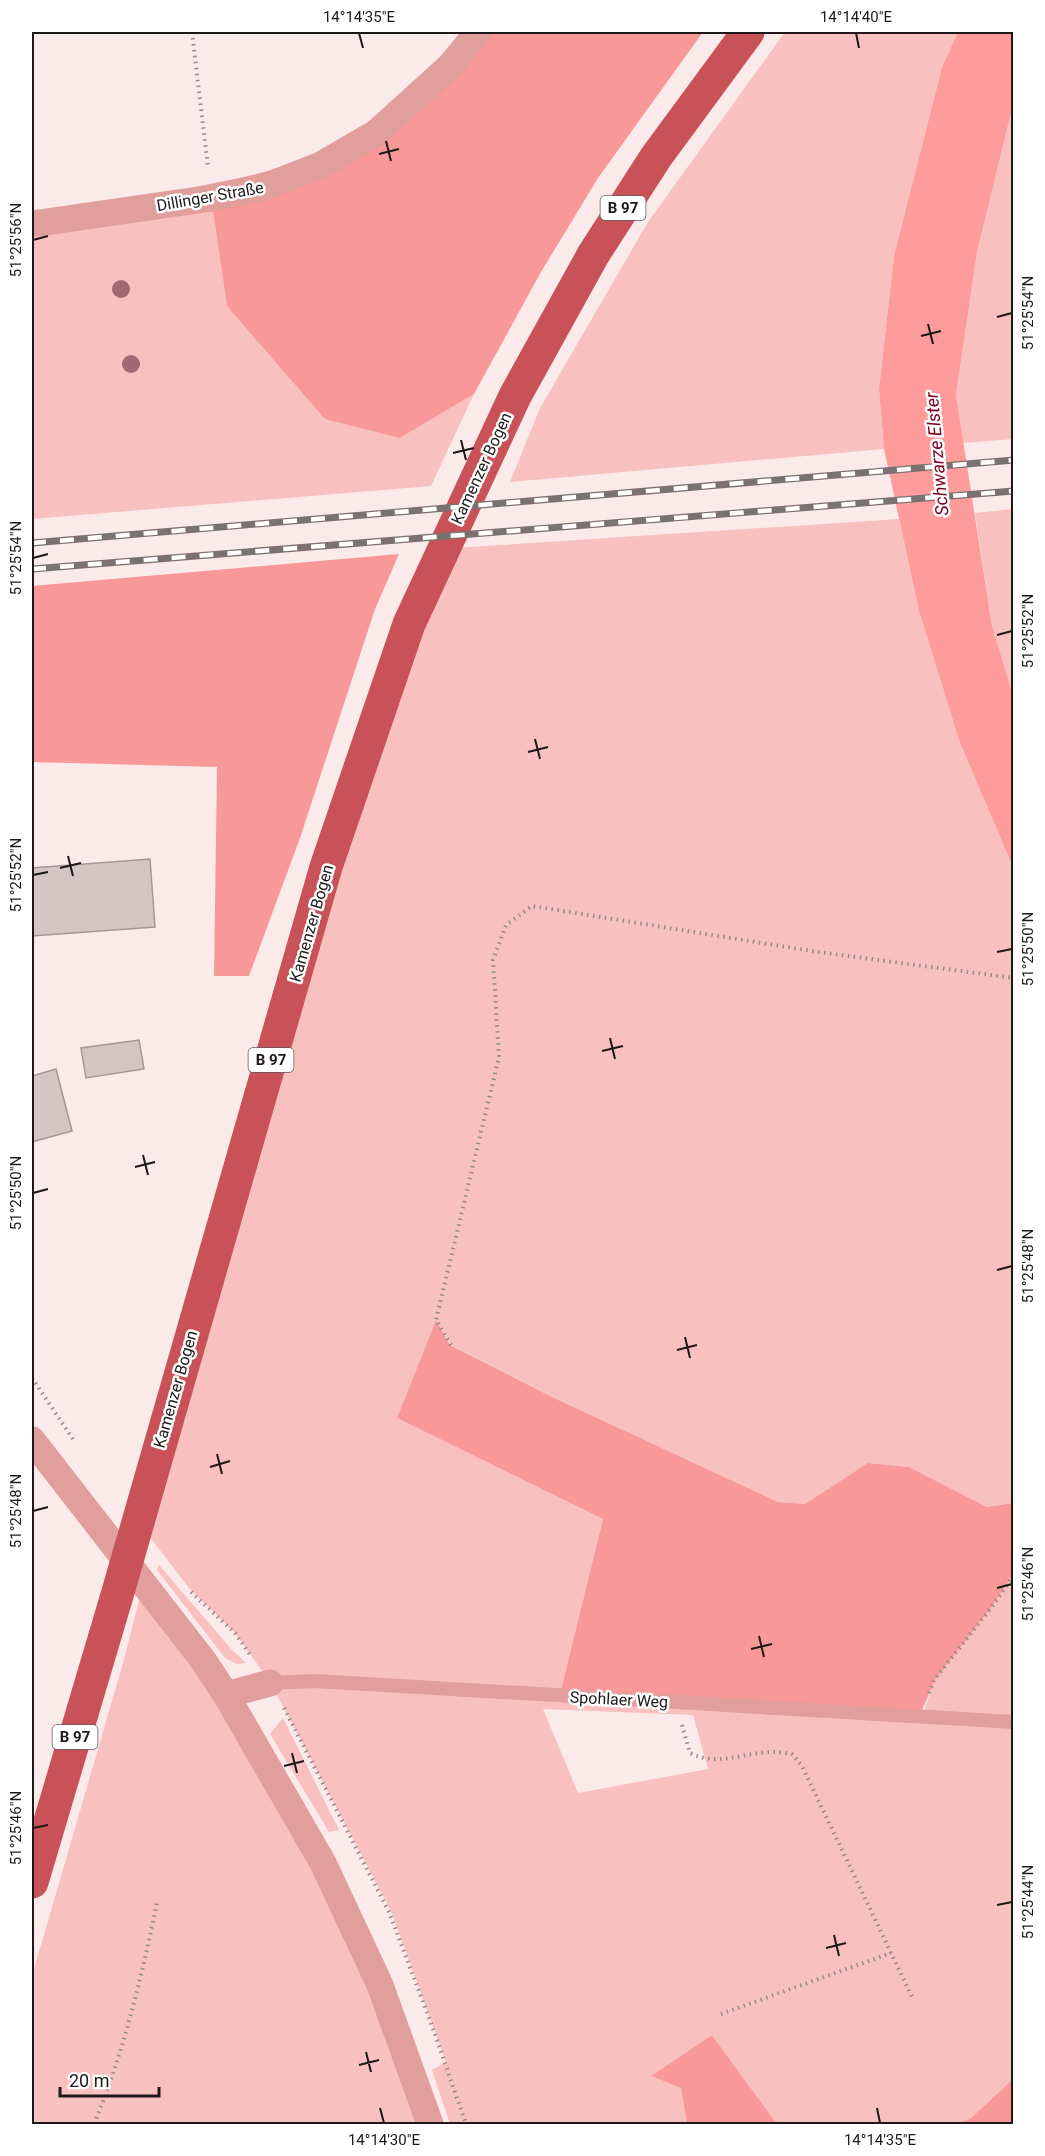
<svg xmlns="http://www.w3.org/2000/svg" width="1045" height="2156" font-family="Roboto,sans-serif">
<rect width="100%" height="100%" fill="#fbeaea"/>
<path fill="#f8c1bf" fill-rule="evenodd" d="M785 32H958L942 67 894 256 879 389 884 449 510 482 540 408 648 222Z
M1013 105V439L963 443 956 395 977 252Z
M209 184 227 306 400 438 474 394 431 486 32 519V211L154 196Z
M1013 509V695L992 626 975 513Z
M899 519 919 611 960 743 1013 867V1503L987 1507 909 1467 869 1463 805 1504 778 1502 552 1397 451 1345 436 1320 397 1418 603 1519 560 1694 1013 1723V2079L970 2119 954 2124H777L712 2035 651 2076 681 2088 687 2124H450L432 2070 446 2062 391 1911 270 1682 235 1633 189 1588 143 1528 326 867 455 548ZM543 1709 693 1715 708 1769 578 1793Z
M159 1565 232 1650 246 1663 237 1664 225 1658 157 1570Z
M1013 1575V1721L923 1715 934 1680 991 1608Z
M143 1585 322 1863 430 2124H32V1976L123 1663Z
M283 1718 339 1830 329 1832 270 1734Z"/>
<path fill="#f99898" d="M485 32H703L598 178 541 272 474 394 400 438 325 419 227 306 209 184C252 176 293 166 334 151Z
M399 554 375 609 300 838 249 976H214L217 767 32 762V586Z
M436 1320 450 1345 552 1397 778 1502 805 1504 868 1463 909 1467 987 1507 1013 1503V1575L991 1608 935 1680 920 1715 560 1694 603 1519 397 1418Z
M712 2035 777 2124H687L681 2088 651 2076Z
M1013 2079V2124H954L970 2119Z"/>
<path fill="#fe9c9c" d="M958 32H1013V105L977 252 956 395 992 626 1013 695V867L960 743 919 611 884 449 879 389 894 256 942 67Z"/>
<path fill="#d5c5c4" stroke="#a69796" stroke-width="1.5" d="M150 859 155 927 32 936V868Z
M139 1040 144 1069 86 1078 81 1048Z
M56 1069 72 1131 32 1142V1076Z"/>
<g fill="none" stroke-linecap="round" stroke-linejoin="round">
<path stroke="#968a8a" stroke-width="4" stroke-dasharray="1.5 4.5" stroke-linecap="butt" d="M192 32 208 167
M451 1345 436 1320 499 1057 493 960 506 925 532 906 818 952 1014 978
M32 1378 73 1439
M191 1592 235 1633 251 1656
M929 1693 934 1680 991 1608 1014 1575
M284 1708 389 1912 431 2023 466 2124
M682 1725 690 1753C717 1767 745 1752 773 1752 779 1752 786 1753 792 1754L802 1766 913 1999
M721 2014 891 1953
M94 2124C123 2054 142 1977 157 1902"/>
<path stroke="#e09e9c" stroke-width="14" d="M270 1683 316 1681 1014 1722"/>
<path stroke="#e09e9c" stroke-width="27" d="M32 224 212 198 264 187 321 165 376 133 450 66 478 32
M32 1440 203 1660 226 1695 323 1863 380 1985 430 2124
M226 1695 270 1683"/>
<path stroke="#c85257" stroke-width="33" d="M32 1882 118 1592 326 867 409 624 515 396 593 255 656 157 748 32"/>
<g stroke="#7c7171" stroke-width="7">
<path id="rail" d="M32 543 1014 460
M32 569 1014 491"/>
</g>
<use href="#rail" stroke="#fff" stroke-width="4.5" stroke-dasharray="14" stroke-linecap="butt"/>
</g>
<g fill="#a16972">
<circle cx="121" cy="289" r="9"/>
<circle cx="131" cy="364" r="9"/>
</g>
<path fill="none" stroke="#1e1818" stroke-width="2" d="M359 33 363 48M856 33 859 48M386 141 391 161M379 154 399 149M33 240 48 236M997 317 1012 313M928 324 933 344M921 336 941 331M461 440 466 460M453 453 474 448M33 558 48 554M997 635 1012 631M535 739 540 759M528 752 548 747M68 856 73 876M60 868 81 863M33 875 48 872M997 952 1012 949M610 1038 615 1059M602 1051 623 1046M143 1155 148 1175M135 1167 155 1162M33 1193 48 1189M997 1270 1012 1266M685 1337 690 1358M677 1350 697 1345M217 1454 222 1474M210 1467 230 1461M33 1511 48 1507M997 1588 1012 1584M759 1636 764 1657M751 1649 772 1644M292 1753 297 1773M284 1766 304 1761M33 1828 48 1825M997 1905 1012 1902M834 1935 839 1956M826 1948 846 1943M366 2052 371 2072M359 2065 379 2060M380 2108 384 2123M877 2108 880 2123"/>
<g text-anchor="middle" stroke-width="5" stroke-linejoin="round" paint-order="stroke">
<g fill="#fff" stroke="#625d5d" stroke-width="1.5">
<rect x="600.5" y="196" width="45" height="24" rx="4.5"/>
<rect x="248.5" y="1048" width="45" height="24" rx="4.5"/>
<rect x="52.5" y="1725" width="45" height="24" rx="4.5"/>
</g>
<g font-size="15" font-weight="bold" fill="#1e1818">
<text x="623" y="213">B 97</text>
<text x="271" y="1065">B 97</text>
<text x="75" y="1742">B 97</text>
</g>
<g font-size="16" fill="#1e1818" stroke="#fff">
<text transform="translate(210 196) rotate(-10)" y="6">Dillinger Straße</text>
<text transform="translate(481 468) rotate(-65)" y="6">Kamenzer Bogen</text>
<text transform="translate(311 923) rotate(-74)" y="6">Kamenzer Bogen</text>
<text transform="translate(175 1389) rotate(-74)" y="6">Kamenzer Bogen</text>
<text transform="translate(619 1699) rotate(3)" y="6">Spohlaer Weg</text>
</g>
<g font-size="18" font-style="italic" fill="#7a011b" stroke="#fff">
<text transform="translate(937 454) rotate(-95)" y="6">Schwarze Elster</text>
</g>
</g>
<rect width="1045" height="2156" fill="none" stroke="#ffffff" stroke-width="66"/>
<path d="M60 2087v9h99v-9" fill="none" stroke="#1e1818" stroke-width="3"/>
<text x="69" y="2087" font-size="18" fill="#1e1818" stroke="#ffffff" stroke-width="4.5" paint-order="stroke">20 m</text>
<rect x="33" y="33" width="979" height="2090" fill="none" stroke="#1e1818" stroke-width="2"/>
<g font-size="15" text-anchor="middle" fill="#1e1818">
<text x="359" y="22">14°14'35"E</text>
<text x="856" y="22">14°14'40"E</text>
<text transform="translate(16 240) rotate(-90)" y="5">51°25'56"N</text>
<text transform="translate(1028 313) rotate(-90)" y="5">51°25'54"N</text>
<text transform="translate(16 558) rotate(-90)" y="5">51°25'54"N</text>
<text transform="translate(1028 631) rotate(-90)" y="5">51°25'52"N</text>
<text transform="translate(16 875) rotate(-90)" y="5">51°25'52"N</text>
<text transform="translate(1028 949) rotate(-90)" y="5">51°25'50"N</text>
<text transform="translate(16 1193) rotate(-90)" y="5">51°25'50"N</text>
<text transform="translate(1028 1266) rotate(-90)" y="5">51°25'48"N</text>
<text transform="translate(16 1511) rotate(-90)" y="5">51°25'48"N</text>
<text transform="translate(1028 1584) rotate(-90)" y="5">51°25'46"N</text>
<text transform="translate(16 1828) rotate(-90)" y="5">51°25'46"N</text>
<text transform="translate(1028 1902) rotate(-90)" y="5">51°25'44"N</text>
<text x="384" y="2145">14°14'30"E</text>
<text x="880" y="2145">14°14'35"E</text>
</g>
</svg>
